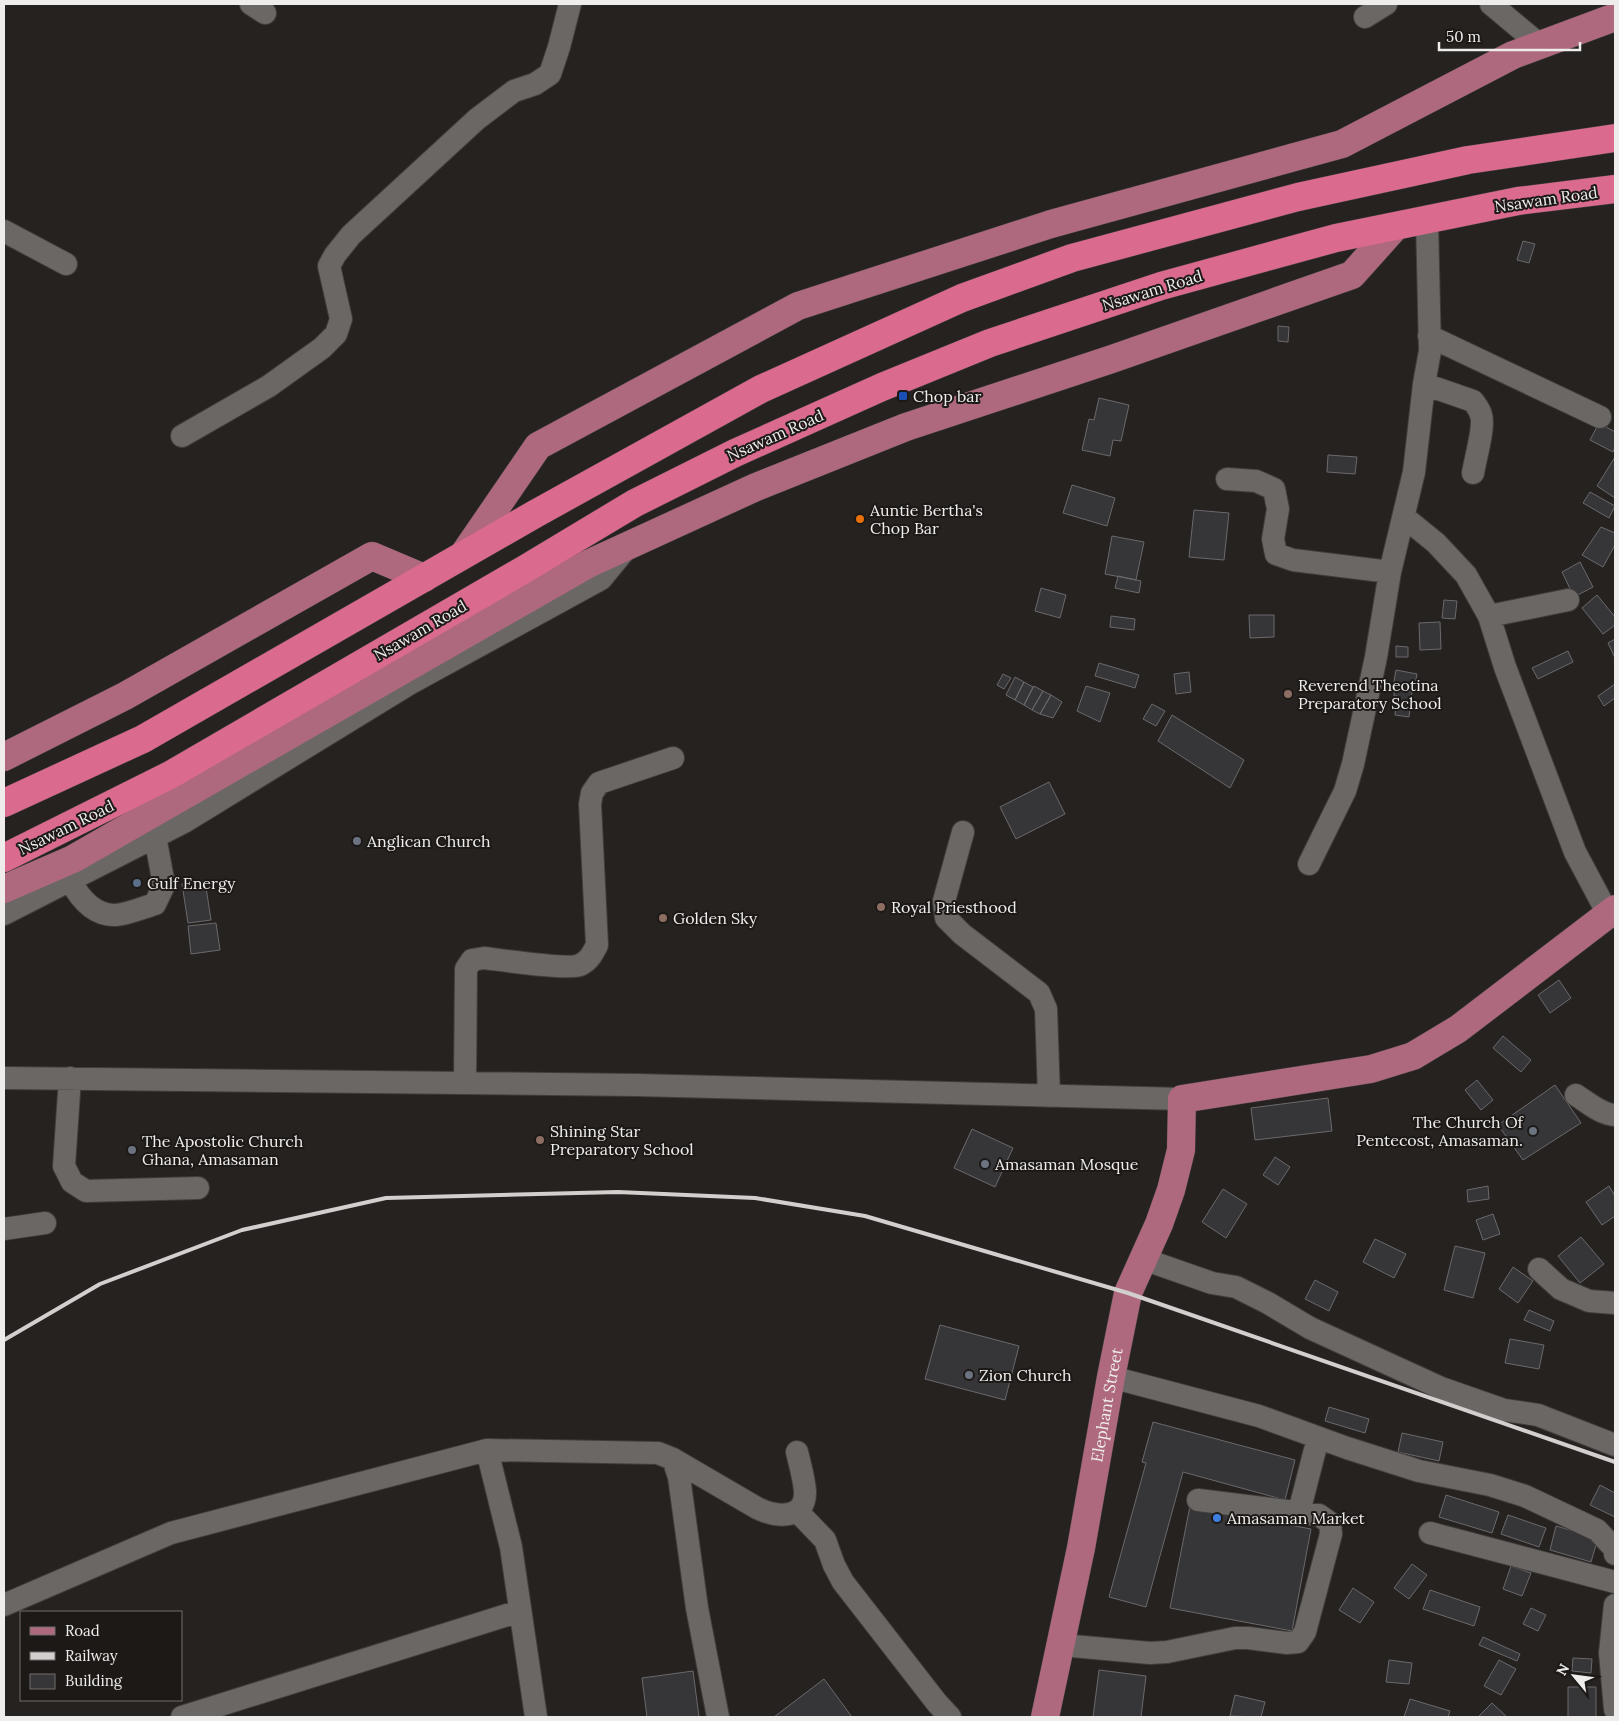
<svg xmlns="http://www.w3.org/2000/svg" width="1619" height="1721" font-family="Lora,serif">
<rect width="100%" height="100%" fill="#252220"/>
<path fill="#363538" stroke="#6b696d" d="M1523 241 1535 244 1529 263 1517 260Z
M1278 326 1289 327 1288 342 1278 341Z
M1099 398 1129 405 1121 441 1113 440 1110 456 1082 450 1089 419 1094 420Z
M1599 423 1615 432V447L1613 452 1590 440Z
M1328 455 1357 457 1355 474 1327 472Z
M1615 457V498L1597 486Z
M1072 485 1115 498 1107 526 1063 513Z
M1590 492 1615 506 1609 518 1583 503Z
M1194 510 1229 513 1224 560 1189 557Z
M1601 527 1615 533V545L1603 567 1582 555Z
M1112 536 1144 542 1136 580 1105 574Z
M1580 562 1593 587 1574 597 1562 572Z
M1118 576 1141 581 1139 593 1115 588Z
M1041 588 1066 595 1060 618 1035 611Z
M1597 595 1615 617V625L1603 634 1582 608Z
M1444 600 1457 601 1455 619 1442 618Z
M1249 615H1274V637L1250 638Z
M1111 616 1135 619 1134 630 1110 627Z
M1440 622 1441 649 1420 650 1419 623Z
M1615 639V658L1608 643Z
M1396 646 1408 647V657H1396Z
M1568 651 1573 662 1538 679 1532 668Z
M1099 663 1139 675 1135 688 1095 676Z
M1396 670 1417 674 1414 690 1393 687Z
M1189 672 1191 692 1176 694 1174 674Z
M1003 674 1011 678 1004 689 997 685Z
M1015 677 1024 682 1015 700 1006 695Z
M1024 682 1033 687 1024 705 1015 700Z
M1615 684V698L1604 706 1598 696Z
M1034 686 1043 691 1032 710 1024 705Z
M1086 686 1110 693 1100 722 1077 711Z
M1394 690 1412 692 1409 717 1395 715 1397 696H1394Z
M1043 691 1051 695 1040 714 1032 710Z
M1051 695 1062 702 1053 718 1040 714Z
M1152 704 1165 711 1156 726 1143 719Z
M1172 715 1244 760 1230 788 1158 741Z
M1049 782 1065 814 1016 839 1000 807Z
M205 881 211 920 188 923 182 884Z
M216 923 220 950 191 954 188 926Z
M1559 980 1571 998 1550 1013 1538 995Z
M1503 1036 1531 1060 1521 1072 1493 1048Z
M1477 1080 1493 1100 1481 1110 1465 1090Z
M1555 1085 1581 1123 1523 1160 1498 1125Z
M1328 1098 1332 1131 1255 1140 1251 1108Z
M972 1129 1013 1148 995 1187 954 1168Z
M1275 1157 1290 1167 1278 1185 1263 1175Z
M1488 1186 1489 1199 1468 1202 1467 1190Z
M1609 1186 1615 1196V1216L1602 1225 1586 1202Z
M1223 1189 1247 1204 1226 1238 1202 1222Z
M1493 1214 1500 1234 1483 1240 1476 1220Z
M1581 1237 1604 1264 1580 1283 1558 1256Z
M1375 1239 1406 1254 1394 1278 1363 1262Z
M1455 1246 1485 1253 1473 1298 1444 1290Z
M1513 1267 1533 1281 1518 1303 1499 1289Z
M1315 1280 1338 1292 1329 1311 1305 1299Z
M1529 1310 1554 1321 1550 1331 1524 1320Z
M940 1325 1019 1346 1005 1400 925 1379Z
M1510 1339 1544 1345 1539 1369 1505 1363Z
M1329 1407 1369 1419 1365 1433 1325 1421Z
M1153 1422 1295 1460 1285 1500 1183 1472 1146 1607 1109 1597 1146 1463 1142 1462Z
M1402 1433 1443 1442 1439 1461 1398 1452Z
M1600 1485 1615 1493V1517L1590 1505Z
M1446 1495 1499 1512 1492 1533 1439 1517Z
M1190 1506 1311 1529 1292 1631 1170 1608Z
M1508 1515 1546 1528 1539 1547 1501 1534Z
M1556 1526 1598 1538 1591 1562 1550 1550Z
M1412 1564 1427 1575 1409 1599 1394 1588Z
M1511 1566 1531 1573 1522 1596 1503 1589Z
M1353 1588 1374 1602 1360 1623 1339 1610Z
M1430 1590 1480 1607 1474 1626 1423 1609Z
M1531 1608 1546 1615 1538 1631 1523 1624Z
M1483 1637 1520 1654 1517 1661 1479 1645Z
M1573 1658 1592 1659 1591 1673 1572 1671Z
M1389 1660 1412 1663 1409 1684 1386 1682Z
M1499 1660 1516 1669 1501 1695 1484 1686Z
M1099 1670 1146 1676 1141 1717H1093Z
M693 1671 699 1717H647L642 1678Z
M824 1679 852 1717H774Z
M1568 1687H1596V1717H1568Z
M1235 1695 1265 1702 1261 1717 1230 1716Z
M1410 1699 1450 1711 1448 1717H1404Z
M1492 1703 1507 1717H1478Z"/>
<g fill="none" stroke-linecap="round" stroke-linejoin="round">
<g stroke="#403e3c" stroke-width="24">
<path id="minor" d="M251 4 265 13
M1491 4 1540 45
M1365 17 1386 4
M4 231 66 264
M1429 336 1600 417
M1424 384 1473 401C1476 405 1480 410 1481 415 1485 426 1475 460 1473 473
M182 436 269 386 322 348 336 334 341 319 329 266 335 255 351 235 477 119 514 91 535 84 550 74 559 47 570 4
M1227 479 1256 481 1274 489 1278 509 1273 539 1276 554 1293 560 1390 572
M1404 517 1436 543 1466 575 1489 616 1505 667 1575 852 1608 914
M1489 616 1568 600
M963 832 944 901 946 918 962 934 1039 993 1046 1009 1049 1096
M1309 864 1345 791 1353 764 1376 657 1390 572 1414 472 1424 384 1430 351 1427 220
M70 880C79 897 93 916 116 915 128 914 142 908 155 904L164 885 155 836
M4 914 184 822 409 684 601 579 629 545
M4 1078 637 1085 1182 1099
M70 1078 64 1166 72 1182 86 1191 198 1188
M465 1083 466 969 472 960 484 958C501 960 569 970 580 965 589 961 593 953 597 945L590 804 592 793 599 783 673 758
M1576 1095C1587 1102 1602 1115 1615 1115
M4 1229 45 1223
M1143 1259 1212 1283 1236 1287 1268 1303 1310 1328 1441 1388 1504 1410 1538 1415 1615 1445
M1539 1269 1561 1289 1589 1301 1615 1303
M1111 1377 1259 1416 1347 1448 1419 1471 1490 1485 1525 1496 1597 1530 1614 1548 1615 1554
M487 1450 511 1547 536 1717
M673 1459 679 1477 697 1608 718 1717
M797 1511 825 1540 834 1565 843 1582 937 1703 950 1717
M1299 1512 1318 1438
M1430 1533 1615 1582
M4 1605 171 1533 487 1450 658 1453 673 1459 757 1508C775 1517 806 1521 805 1491 804 1478 800 1465 797 1452
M1615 1605 1610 1653 1615 1709
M1061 1645 1150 1653 1167 1652 1235 1638H1248L1287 1643 1298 1642 1305 1632 1331 1534 1330 1523 1319 1515 1198 1500
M182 1717 520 1611"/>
</g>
<g stroke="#403e3c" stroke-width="29">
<g id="major">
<path d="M464 554 538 446 798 306 1051 224 1342 144 1513 55 1615 17"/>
<path d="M4 757 125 696 372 556 424 578"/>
<path d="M4 889 73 859 588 564 756 487 906 427 1112 359 1352 275 1395 227"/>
<path id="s1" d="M1045 1717 1081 1548 1111 1377 1128 1293 1159 1224 1171 1190 1181 1150 1182 1099 1371 1069 1413 1056 1458 1029 1615 909"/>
</g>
</g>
<g stroke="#403e3c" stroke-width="29">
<path id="highway" d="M4 803 143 739 535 514 761 389 962 298 1072 258 1298 197 1468 160 1615 138
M4 858 170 775 525 569 635 503 735 453 882 387 990 343 1161 286 1336 238 1518 201 1615 189"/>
</g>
<use href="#minor" stroke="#6b6765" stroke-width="22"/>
<use href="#major" stroke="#ae697e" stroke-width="28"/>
<use href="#highway" stroke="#da6a8e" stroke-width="28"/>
<path stroke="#d2cfce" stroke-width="4" d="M4 1340 100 1284 242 1230 386 1198 618 1192 755 1198 865 1216 1128 1293 1615 1462"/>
</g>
<rect fill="#1a4fb4" stroke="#1c1917" stroke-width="2" x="898" y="391" width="10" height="10" rx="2.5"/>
<circle fill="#e8710a" stroke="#1c1917" stroke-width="2" cx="860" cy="519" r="5"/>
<g fill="#8d6e63" stroke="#1c1917" stroke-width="2">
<circle cx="1288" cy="694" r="5"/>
<circle cx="881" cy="907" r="5"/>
<circle cx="663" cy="918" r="5"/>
<circle cx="540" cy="1140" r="5"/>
</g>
<g fill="#6b7280" stroke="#1c1917" stroke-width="2">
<circle cx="357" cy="841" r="5"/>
<circle cx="1533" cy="1131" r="5"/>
<circle cx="132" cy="1150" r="5"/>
<circle cx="985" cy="1164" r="5"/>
<circle cx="969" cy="1375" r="5"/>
</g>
<circle fill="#5c6f8a" stroke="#1c1917" stroke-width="2" cx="137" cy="883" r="5"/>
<circle fill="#3f7fe0" stroke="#1c1917" stroke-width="2" cx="1217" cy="1518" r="5"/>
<g text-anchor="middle" stroke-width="4" stroke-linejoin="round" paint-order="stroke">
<g font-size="16" fill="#efedec" stroke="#1c1917">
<text transform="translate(1546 199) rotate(-8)" y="6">Nsawam Road</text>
<text transform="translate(1152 290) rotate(-17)" y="6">Nsawam Road</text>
<text transform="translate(775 435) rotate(-24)" y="6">Nsawam Road</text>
<text transform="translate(420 630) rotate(-30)" y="6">Nsawam Road</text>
<text transform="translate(66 827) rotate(-26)" y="6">Nsawam Road</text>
<text dy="6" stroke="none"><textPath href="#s1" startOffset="318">Elephant Street</textPath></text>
</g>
<g font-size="16" fill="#efedec" stroke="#1c1917" text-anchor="start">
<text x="913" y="402">Chop bar</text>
<text x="870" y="516">Auntie Bertha's<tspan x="870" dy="18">Chop Bar</tspan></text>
<text x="1298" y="691">Reverend Theotina<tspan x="1298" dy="18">Preparatory School</tspan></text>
<text x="367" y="847">Anglican Church</text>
<text x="147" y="889">Gulf Energy</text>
<text x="891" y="913">Royal Priesthood</text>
<text x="673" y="924">Golden Sky</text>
<text x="1523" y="1128" text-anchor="end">The Church Of<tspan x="1523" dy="18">Pentecost, Amasaman.</tspan></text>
<text x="550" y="1137">Shining Star<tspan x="550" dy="18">Preparatory School</tspan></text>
<text x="142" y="1147">The Apostolic Church<tspan x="142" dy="18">Ghana, Amasaman</tspan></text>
<text x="995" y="1170">Amasaman Mosque</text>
<text x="979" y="1381">Zion Church</text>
<text x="1227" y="1524">Amasaman Market</text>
</g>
</g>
<rect width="1619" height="1721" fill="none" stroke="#efedec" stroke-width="10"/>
<rect x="20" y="1611" width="162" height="90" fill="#1c1917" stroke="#706e6c"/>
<rect x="30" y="1627" width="25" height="8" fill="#ae697e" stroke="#706e6c"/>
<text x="65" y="1636" font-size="15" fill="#efedec">Road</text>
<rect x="30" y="1652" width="25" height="8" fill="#d2cfce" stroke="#706e6c"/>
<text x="65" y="1661" font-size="15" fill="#efedec">Railway</text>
<rect x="30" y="1674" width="25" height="15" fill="#363538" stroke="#706e6c"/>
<text x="65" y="1686" font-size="15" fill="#efedec">Building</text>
<g transform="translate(1574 1676) rotate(299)" stroke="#1c1917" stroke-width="4" paint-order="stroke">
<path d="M0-4L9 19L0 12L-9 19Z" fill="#efedec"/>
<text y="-8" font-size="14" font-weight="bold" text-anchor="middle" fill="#efedec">N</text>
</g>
<path d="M1439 42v8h141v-8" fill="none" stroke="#efedec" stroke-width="2.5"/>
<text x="1446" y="42" font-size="15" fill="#efedec" stroke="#1c1917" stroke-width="4" paint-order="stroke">50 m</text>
</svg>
